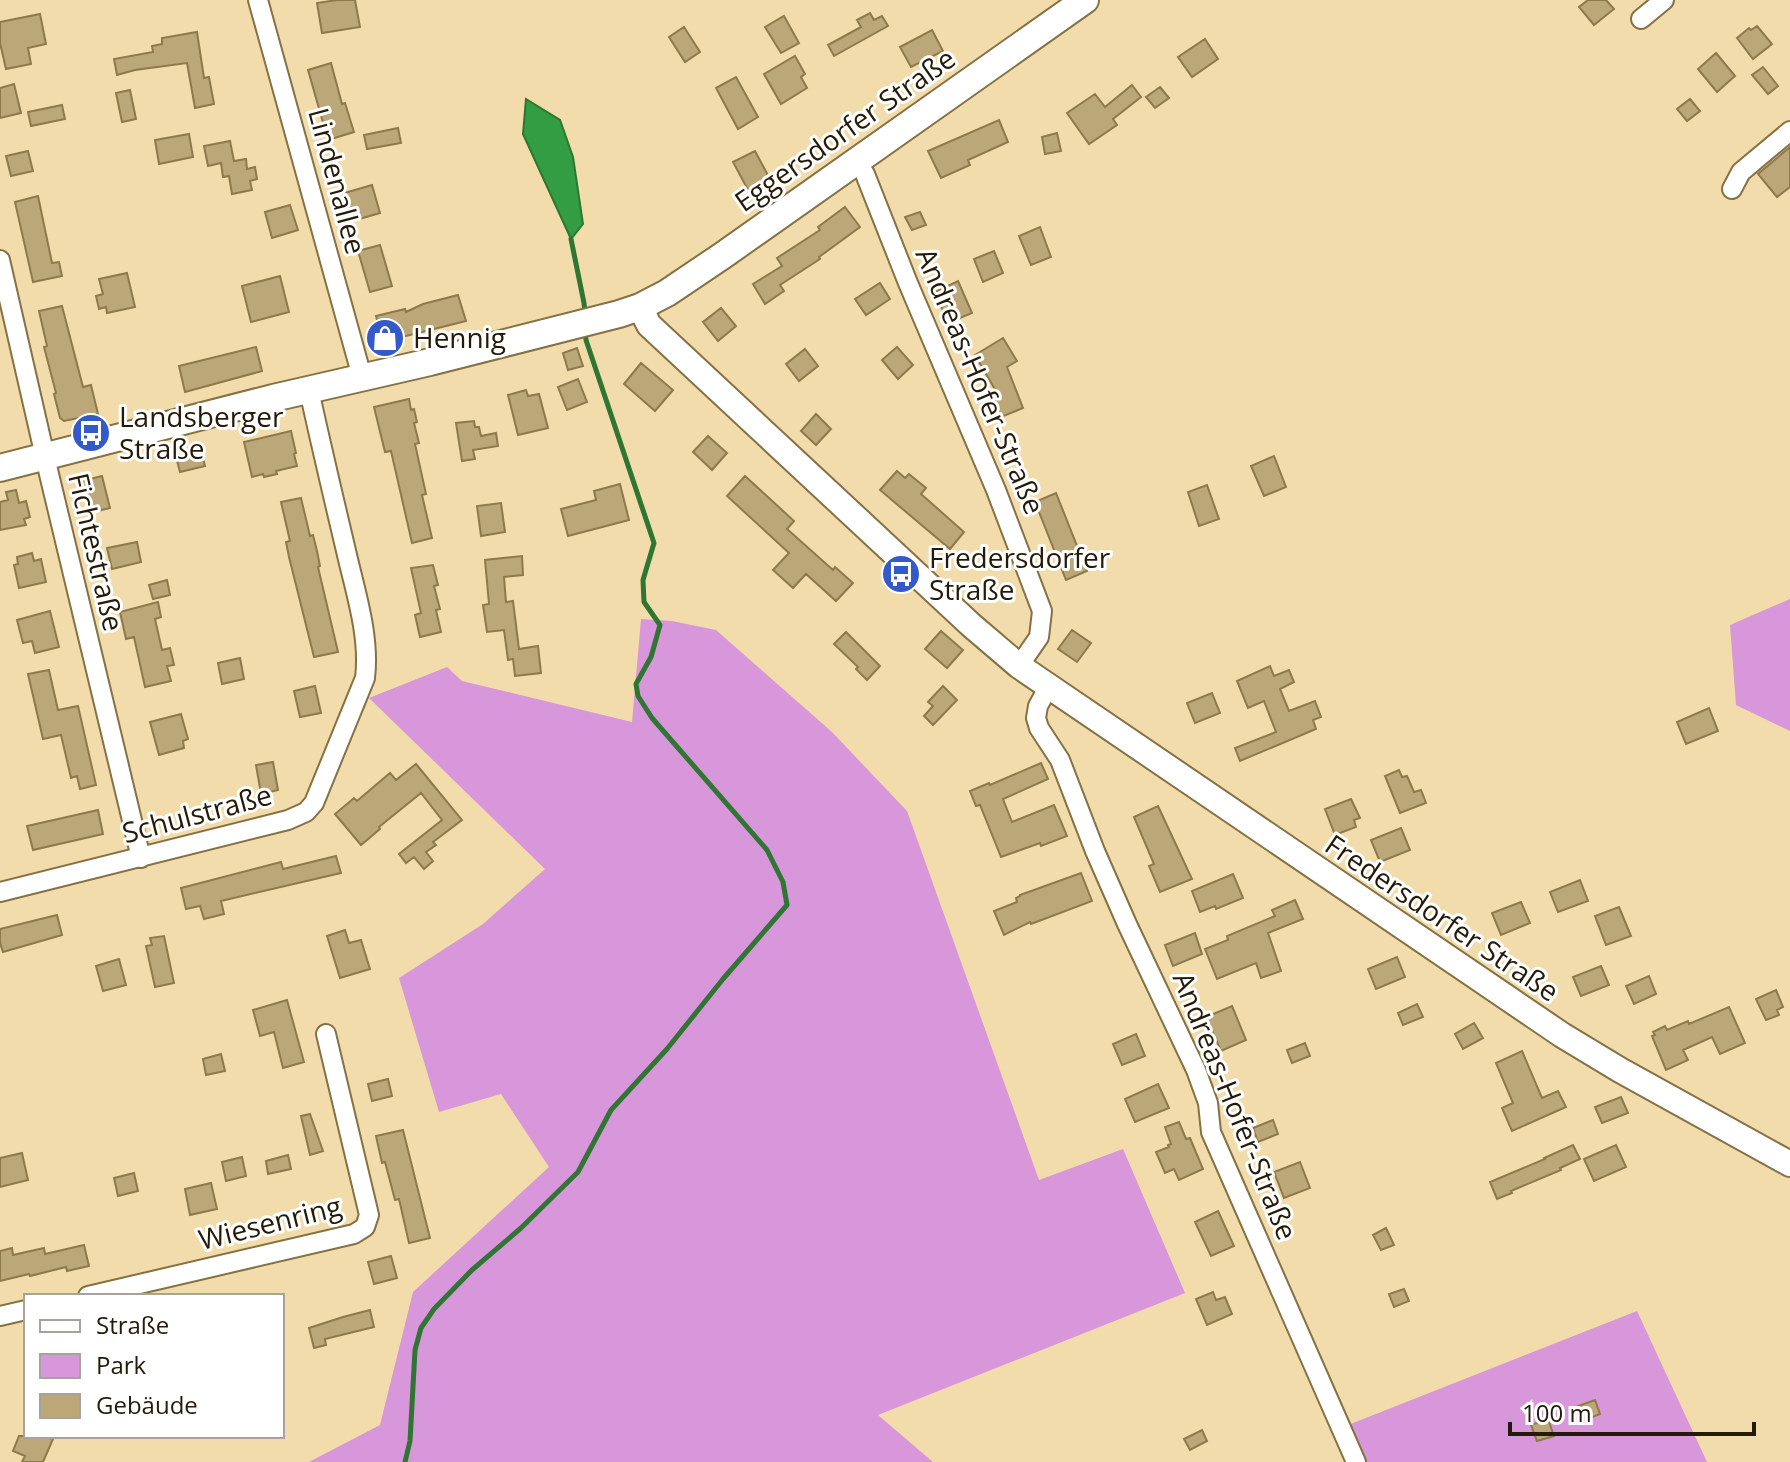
<svg xmlns="http://www.w3.org/2000/svg" width="1790" height="1462" font-family="'Open Sans',sans-serif">
<rect width="100%" height="100%" fill="#f2dcab"/>
<path fill="#d897da" d="M1790 599V731L1736 705 1730 625Z
M641 619 672 621 716 630 832 732 907 811 1039 1180 1123 1149 1185 1293 878 1415 933 1462H309L380 1425 413 1292 549 1167 501 1094 439 1112 399 978 483 924 545 869 369 698 447 667 462 681 632 722Z
M1637 1311 1707 1462H1366L1348 1425Z"/>
<path fill="#339d43" stroke="#2e7631" stroke-width="2" d="M526 99 560 120 573 157 583 224 571 239 523 134Z"/>
<g fill="none" stroke-linecap="round" stroke-linejoin="round">
<path stroke="#2e7631" stroke-width="5" d="M571 239 584 303 585 313
M405 1462 410 1441 415 1350 421 1328 434 1309 472 1270 521 1228 578 1172 611 1110 667 1049 723 979 787 905 783 882 767 850 652 718 638 696 636 684 651 657 660 625 644 602 643 580 654 543 586 340 585 331"/>
</g>
<path fill="#bca778" stroke="#8e794c" stroke-width="2" d="M337 0H355L360 27 322 33 317 3Z
M1588 0H1606L1614 9 1594 25 1579 7Z
M870 13 874 20 882 16 888 26 834 56 828 45 861 27 857 20Z
M40 14 46 44 28 48 31 64 6 69 0 43V22Z
M784 16 799 43 781 53 765 27Z
M1757 26 1772 44 1753 59 1737 38 1749 28 1751 30Z
M684 27 700 52 685 62 669 37Z
M932 30 943 51 911 67 900 47Z
M197 32 204 78 209 77 214 104 195 108 187 63 135 70 117 75 114 59 153 52 152 46 162 44V38Z
M1205 39 1218 59 1192 77 1178 57Z
M1716 53 1735 76 1717 92 1698 69Z
M795 56 805 74 801 77 807 88 781 104 764 74Z
M331 63 342 104 345 103 354 132 328 140 308 70Z
M1763 67 1778 86 1768 94 1752 75Z
M736 77 758 117 738 129 716 88Z
M14 84 21 113 0 118V88Z
M1132 85 1141 97 1113 119 1117 125 1089 144 1067 113 1095 94 1105 107Z
M1160 87 1169 98 1155 108 1146 97Z
M130 90 136 119 122 122 116 93Z
M1690 99 1700 111 1687 121 1677 109Z
M62 105 65 119 31 126 28 112Z
M999 120 1008 142 968 160 970 165 941 178 928 151Z
M398 128 401 143 367 149 364 135Z
M1057 133 1061 151 1045 154 1042 137Z
M189 134 193 157 159 164 155 140Z
M230 141 234 161 246 159 247 169 255 167 257 179 250 181 252 190 232 194 229 176 223 177 221 163 208 166 204 146Z
M1790 147V187L1777 197 1758 174Z
M28 151 33 171 11 176 6 156Z
M755 151 770 179 748 190 733 162Z
M372 185 380 213 349 222 341 194Z
M38 196 52 263 59 262 62 276 33 282 15 202Z
M290 205 298 230 272 238 265 212Z
M845 207 860 227 819 257 820 259 780 285 784 291 765 304 753 284 782 266 777 258 820 230 818 227Z
M920 212 926 225 912 230 905 217Z
M1040 227 1051 257 1031 265 1019 236Z
M380 245 392 286 370 292 358 251Z
M994 251 1003 273 983 282 974 259Z
M127 273 135 307 107 313 106 307 99 309 96 296 103 294 99 279Z
M280 276 289 312 251 322 242 286Z
M958 281 972 313 948 323 935 292Z
M880 283 890 299 866 315 855 299Z
M458 295 466 321 386 341 382 338 376 316 405 309 406 312 423 304Z
M62 306 83 387 91 385 98 414 64 421 60 418 54 394 56 393 44 347 47 346 39 311Z
M721 308 736 326 718 341 703 322Z
M1003 338 1017 361 1007 367 1023 408 1001 417 992 395 997 393 975 355Z
M256 347 262 371 185 392 179 366Z
M897 347 913 365 898 379 882 360Z
M577 348 583 366 568 370 563 353Z
M805 349 818 366 799 381 786 364Z
M641 363 673 390 655 411 624 384Z
M578 379 587 402 567 410 558 387Z
M526 390 528 396 539 394 548 428 518 435 508 395Z
M409 399 411 410 414 409 417 422 414 423 419 443 415 444 426 494 422 495 432 538 412 543 391 451 385 452 374 407Z
M816 414 831 429 816 445 801 431Z
M474 421 475 427H479L481 436 496 433 498 446 473 450 475 459 462 461 456 423Z
M291 431 296 453 294 454 297 466 276 471 277 474 264 477 263 474 252 477 244 442Z
M708 436 727 453 712 470 693 452Z
M200 447 205 466 180 472 175 453Z
M1274 456 1286 487 1264 496 1251 466Z
M897 471 905 478 909 474 926 488 921 494 964 532 950 549 880 490Z
M102 476 110 508 89 513 82 481Z
M745 476 794 521 787 529 833 570 835 567 853 583 836 601 806 574 793 588 773 570 789 553 727 496Z
M620 484 629 520 568 536 561 509 596 500 594 491Z
M1207 485 1219 519 1199 526 1188 492Z
M16 490 19 503 26 501 30 517 24 519 26 525 0 530V502L8 500 6 492Z
M1056 493 1087 571 1066 580 1035 502Z
M301 498 310 536 313 535 317 551 320 566 318 567 338 652 314 657 289 557 286 542 290 541 281 502Z
M501 503 505 532 481 536 477 506Z
M137 542 141 562 112 569 107 548Z
M32 553 34 561 41 559 46 582 19 588 14 565 18 564 17 557Z
M522 556 523 575 504 577 506 602 513 601 519 649 538 646 541 673 515 676 513 659 508 660 504 630 487 632 483 605 489 604 485 560Z
M433 565 438 585 434 586 440 609 436 610 441 632 420 637 415 615 421 613 411 568Z
M167 580 170 595 153 599 149 585Z
M158 602 161 617 155 619 162 650 170 648 174 665 167 666 171 681 145 687 134 637 126 639 120 612Z
M50 611 59 647 35 653 32 641 23 643 17 620Z
M1072 630 1091 643 1077 662 1058 649Z
M941 631 963 650 947 668 925 649Z
M846 632 880 666 867 680 856 669 858 667 834 644Z
M240 658 244 679 222 684 218 663Z
M1270 666 1274 676 1289 670 1294 682 1280 689 1289 711 1315 701 1321 717 1313 720 1316 729 1240 761 1235 748 1276 732 1264 701 1248 708 1237 681Z
M49 670 58 710 78 706 96 785 80 789 77 776 71 778 61 735 43 739 28 674Z
M315 686 321 713 300 717 294 691Z
M943 686 957 700 933 725 924 716 933 706 928 702Z
M1212 693 1220 713 1195 723 1187 703Z
M1709 708 1718 731 1686 744 1677 722Z
M181 714 188 739 183 741 184 748 159 755 150 722Z
M273 762 278 790 261 794 256 765Z
M1041 763 1048 779 1003 799 1012 822 1054 805 1067 836 1041 846 1040 843 1001 857 980 805 976 806 970 791 989 783 990 785Z
M416 764 462 820 433 842 436 845 426 852 433 861 424 869 414 857 406 863 399 854 442 820 421 793 379 827 380 829 361 845 335 814 354 798 357 801 390 773 396 780Z
M1399 770 1402 777 1407 776 1414 792 1421 790 1426 803 1400 813 1385 776Z
M1351 799 1360 818 1354 820 1356 827 1335 835 1325 809Z
M1158 806 1192 879 1160 892 1149 866 1154 864 1134 817Z
M98 810 103 834 33 850 27 826Z
M1401 828 1410 850 1380 862 1371 840Z
M336 856 341 873 221 901 224 914 204 919 200 906 186 909 181 888 281 862 283 869Z
M1081 873 1092 901 1031 924 1030 922 1004 935 994 911 1017 902 1016 898 1020 896V895Z
M1233 874 1243 898 1216 909 1215 906 1200 912 1192 891Z
M1580 880 1588 901 1558 912 1550 892Z
M1295 900 1303 919 1268 933 1281 971 1261 978 1256 963 1217 979 1205 949 1228 940 1227 936 1275 916 1272 910Z
M1521 902 1530 923 1501 935 1492 913Z
M1619 907 1631 936 1606 945 1595 916Z
M57 915 62 935 3 952 0 943V929Z
M345 930 349 943 361 940 370 969 340 978 327 936Z
M1195 933 1202 954 1173 966 1165 945Z
M164 936 174 983 155 987 146 946 152 945 150 938Z
M1397 957 1405 977 1376 989 1368 969Z
M119 959 126 985 103 991 96 966Z
M1601 966 1609 985 1581 996 1573 977Z
M1649 976 1656 994 1634 1004 1626 986Z
M1776 990 1783 1007 1777 1010 1779 1015 1766 1020 1756 999Z
M287 1000 304 1062 283 1068 274 1032 260 1036 253 1010Z
M1417 1004 1423 1017 1403 1025 1398 1013Z
M1232 1006 1246 1040 1221 1051 1206 1017Z
M1729 1007 1745 1043 1720 1054 1712 1037 1683 1050 1688 1060 1666 1070 1652 1036 1655 1035 1653 1032 1665 1026 1667 1030 1688 1021 1689 1024Z
M1474 1023 1483 1038 1463 1049 1455 1034Z
M1136 1034 1145 1056 1122 1065 1113 1044Z
M1305 1043 1310 1056 1292 1063 1287 1050Z
M1522 1051 1542 1098 1558 1091 1566 1107 1512 1131 1502 1108 1513 1103 1496 1063Z
M221 1054 225 1071 206 1075 203 1059Z
M388 1079 392 1096 372 1101 368 1084Z
M1158 1084 1169 1108 1135 1122 1125 1099Z
M1621 1097 1628 1113 1602 1123 1595 1107Z
M310 1114 323 1151 310 1155 301 1116Z
M1273 1120 1278 1134 1258 1142 1253 1128Z
M1179 1122 1186 1139 1190 1138 1203 1169 1179 1180 1174 1169 1165 1173 1156 1152 1169 1147 1168 1145 1171 1144 1165 1127Z
M403 1130 430 1238 409 1243 399 1199 395 1200 385 1162 382 1163 376 1136Z
M1573 1145 1580 1159 1560 1168 1561 1170 1511 1191 1512 1193 1497 1199 1490 1182 1545 1159 1544 1158Z
M1616 1145 1626 1167 1594 1181 1584 1159Z
M22 1153 28 1180 0 1187V1158Z
M288 1155 291 1169 268 1174 266 1161Z
M242 1157 246 1176 226 1181 222 1162Z
M1300 1162 1310 1188 1284 1198 1274 1172Z
M134 1173 138 1191 118 1196 114 1178Z
M211 1183 217 1209 190 1215 185 1189Z
M1218 1211 1234 1246 1211 1256 1195 1222Z
M1386 1228 1394 1245 1381 1250 1373 1235Z
M84 1245 89 1266 67 1271 66 1267 30 1276 29 1274 0 1281V1251L12 1248 13 1255 44 1248 45 1254Z
M391 1256 397 1278 374 1284 368 1262Z
M1404 1289 1409 1301 1394 1307 1389 1294Z
M1213 1292 1216 1300 1225 1297 1232 1314 1207 1325 1196 1299Z
M370 1310 374 1327 325 1339 326 1345 314 1348 309 1328 343 1317Z
M1595 1400 1600 1414 1583 1421 1578 1406Z
M1548 1419 1554 1436 1537 1441 1531 1425Z
M1202 1430 1207 1441 1190 1450 1184 1439Z
M19 1436H45L53 1439 43 1462H22L25 1456 13 1451Z"/>
<g fill="none" stroke-linecap="round" stroke-linejoin="round">
<g stroke="#857144" stroke-width="22">
<path id="minor" d="M258 0 362 377
M1641 19 1664 0
M856 161 865 174 908 283 996 490 1042 611 1039 637 1019 666
M1732 189 1741 172 1790 131
M0 260 49 474 141 858
M1049 686 1038 706 1036 718 1039 728 1060 760 1095 851 1127 924 1196 1070 1208 1103 1211 1132 1356 1462
M0 892 288 820 306 812 314 803 365 678C370 637 356 594 347 555 334 500 321 445 309 390
M88 1296 354 1234 365 1227 369 1215 326 1034
M0 1316 26 1310"/>
</g>
<g stroke="#857144" stroke-width="28">
<path id="tertiary" d="M640 307 649 325 971 625 1019 666 1562 1035 1620 1070 1790 1164"/>
</g>
<g stroke="#857144" stroke-width="30">
<path id="secondary" d="M0 468 273 398 430 362 619 314 640 307 667 293 722 256 1085 0"/>
</g>
<use href="#minor" stroke="#fff" stroke-width="18"/>
<use href="#tertiary" stroke="#fff" stroke-width="24"/>
<use href="#secondary" stroke="#fff" stroke-width="26"/>
</g>
<defs>
<g id="shop-disc" transform="scale(2)"><circle r="9.5" fill="#345aca" stroke="#fff"/><path d="M-5-2.5h2.3a2.7 3.5 0 0 1 5.4 0H5L5.5 6h-11ZM-1.5-2.5h3a1.5 2.3 0 0 0-3 0Z" fill="#fff"/></g>
<g id="bus-disc" transform="scale(2)"><circle r="9.5" fill="#345aca" stroke="#fff"/><path d="M-5-6H5V4H4V6H2V4H-2V6H-4V4H-5ZM-3.5-4V0h7V-4ZM-3.5 1.2v1.5H-2V1.2ZM2 1.2v1.5H3.5V1.2Z" fill="#fff"/></g>
</defs>
<g fill-rule="evenodd">
<use href="#shop-disc" x="385" y="338"/>
<use href="#bus-disc" x="91" y="433"/>
<use href="#bus-disc" x="901" y="574"/>
</g>
<g text-anchor="middle" stroke-width="6" stroke-linejoin="round" paint-order="stroke">
<g font-size="28" fill="#231a08" stroke="#fff">
<text transform="translate(845 130) rotate(-35)" y="10">Eggersdorfer Straße</text>
<text transform="translate(337 181) rotate(75)" y="10">Lindenallee</text>
<text transform="translate(980 381) rotate(67)" y="10">Andreas-Hofer-Straße</text>
<text transform="translate(96 552) rotate(77)" y="10">Fichtestraße</text>
<text transform="translate(197 814) rotate(-15)" y="10">Schulstraße</text>
<text transform="translate(1442 918) rotate(34)" y="10">Fredersdorfer Straße</text>
<text transform="translate(1235 1106) rotate(68)" y="10">Andreas-Hofer-Straße</text>
<text transform="translate(270 1223) rotate(-14)" y="10">Wiesenring</text>
</g>
<g font-size="28" fill="#231a08" stroke="#fff" text-anchor="start">
<text x="413" y="348">Hennig</text>
<text x="119" y="427">Landsberger<tspan x="119" dy="32">Straße</tspan></text>
<text x="929" y="568">Fredersdorfer<tspan x="929" dy="32">Straße</tspan></text>
</g>
</g>
<rect x="24" y="1294" width="260" height="144" fill="#ffffff" stroke="#a7a39c" stroke-width="2"/>
<rect x="40" y="1320" width="40" height="12" fill="#ffffff" stroke="#a7a39c" stroke-width="2"/>
<text x="96" y="1334" font-size="24" fill="#231a08">Straße</text>
<rect x="40" y="1354" width="40" height="24" fill="#d897da" stroke="#a7a39c" stroke-width="2"/>
<text x="96" y="1374" font-size="24" fill="#231a08">Park</text>
<rect x="40" y="1394" width="40" height="24" fill="#bca778" stroke="#a7a39c" stroke-width="2"/>
<text x="96" y="1414" font-size="24" fill="#231a08">Gebäude</text>
<path d="M1510 1422v12h244v-12" fill="none" stroke="#231a08" stroke-width="4"/>
<text x="1522" y="1422" font-size="24" fill="#231a08" stroke="#ffffff" stroke-width="6" paint-order="stroke">100 m</text>
</svg>
